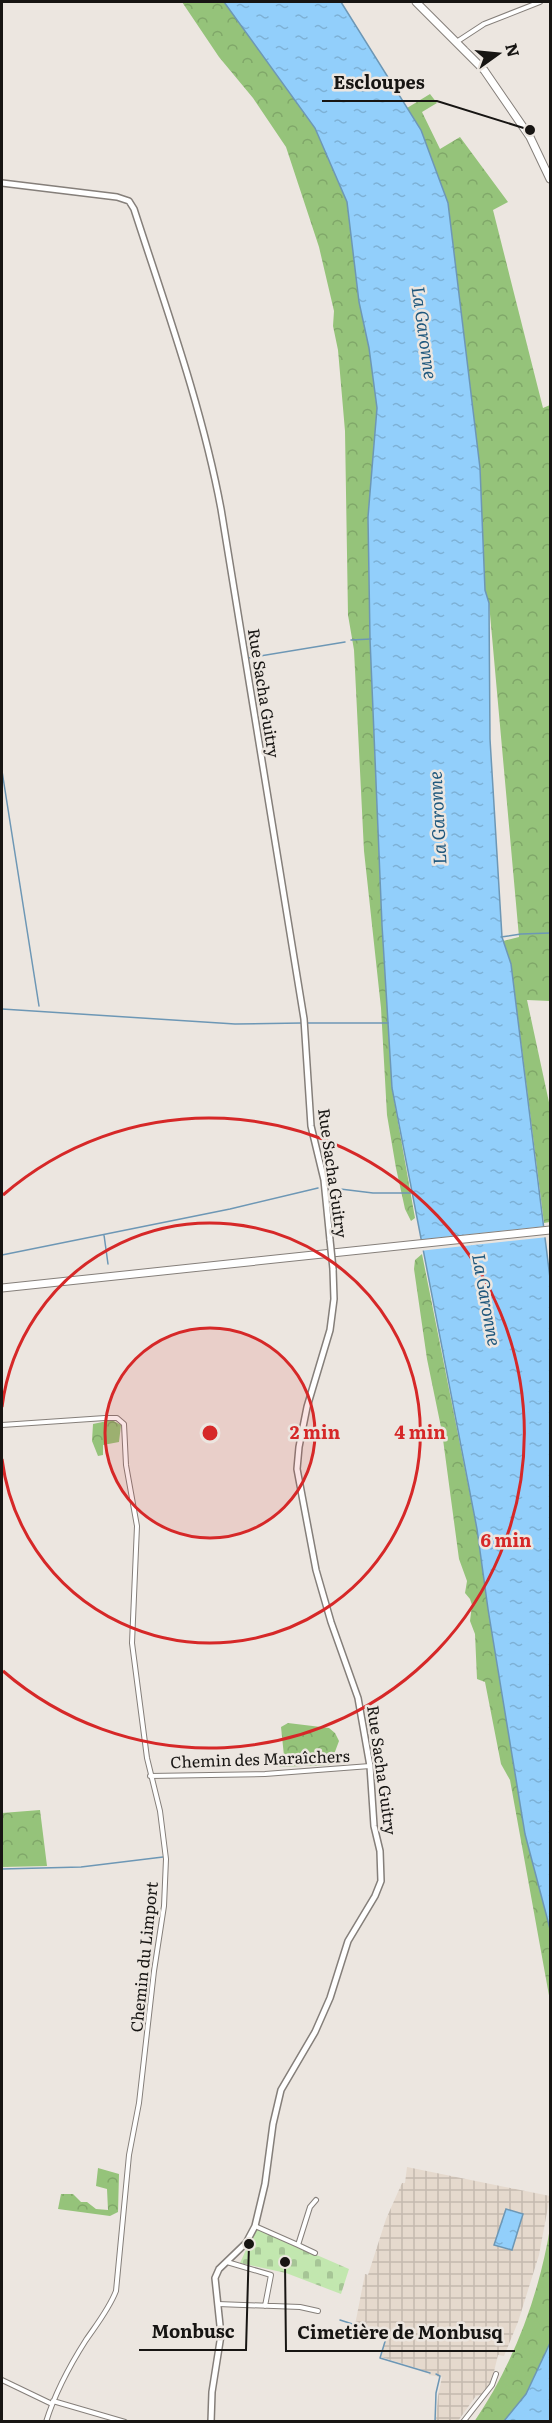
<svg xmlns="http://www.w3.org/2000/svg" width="552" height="2423" font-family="Literata,serif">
<defs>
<pattern id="industrial-grid" width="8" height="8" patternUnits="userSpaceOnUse" patternTransform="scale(1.5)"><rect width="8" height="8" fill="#e5d9cd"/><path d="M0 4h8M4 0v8" fill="none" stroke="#c4b9af"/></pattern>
<pattern id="forest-crowns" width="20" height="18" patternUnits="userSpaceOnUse" patternTransform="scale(1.5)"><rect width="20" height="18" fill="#95c37a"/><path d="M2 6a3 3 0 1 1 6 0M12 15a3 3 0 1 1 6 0" fill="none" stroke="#80a769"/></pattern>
<pattern id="cemetery-stones" width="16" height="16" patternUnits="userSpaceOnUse" patternTransform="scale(1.5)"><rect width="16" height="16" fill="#c2e7af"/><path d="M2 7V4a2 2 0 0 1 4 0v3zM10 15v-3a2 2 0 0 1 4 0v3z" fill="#a6c596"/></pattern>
<pattern id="water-ripples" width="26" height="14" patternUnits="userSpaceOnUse" patternTransform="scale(1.5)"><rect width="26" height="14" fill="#92cffb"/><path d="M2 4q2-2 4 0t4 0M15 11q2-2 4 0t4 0" fill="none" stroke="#7db1d6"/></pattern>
</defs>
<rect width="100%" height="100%" fill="#ece6e0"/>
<path fill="url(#industrial-grid)" d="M407 2167 550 2196 539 2255 518 2322 504 2356 498 2355 492 2380 481 2395 476 2396 458 2421H436L438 2396 442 2377 429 2375V2372L381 2357 386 2334 355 2325 365 2274 368 2275 386 2219 402 2183H405Z"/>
<path fill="url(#forest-crowns)" d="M182 2H224L315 128 347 202 359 302 369 348 377 408 368 517 370 639 382 925 392 1088 415 1218 411 1221 405 1209 396 1168 387 1115 381 1008 364 851 354 650 348 615 345 431 338 350 333 326 334 311 319 247 286 147 253 98 219 57Z
M430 94 437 103 422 112 440 149 460 137 508 202 493 210 543 408 550 405V1001L527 1000 550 1107V1222L544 1223 511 964 503 941 519 937 489 603 485 590 480 468 448 203 421 130 407 108Z
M422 1254 477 1529 488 1609 525 1834 550 1929V2001L510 1780 501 1764 485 1682 477 1679 475 1634 470 1621 472 1605 470 1599 465 1593 467 1581 459 1559 442 1432 427 1359 414 1269 415 1260Z
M112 1420 121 1425 119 1442 103 1445V1455L98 1456 92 1441 93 1424Z
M288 1723 329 1728 335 1733 339 1741 330 1765 277 1767 276 1761 284 1756 281 1727Z
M40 1810 47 1866 2 1867V1813Z
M98 2168 119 2174 118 2212 110 2216 58 2209 61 2194H73L81 2202H87L96 2209 108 2210 107 2189 96 2186Z
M550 2228V2343L526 2394 504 2421 474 2422C513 2365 539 2296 550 2228Z"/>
<path fill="url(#cemetery-stones)" d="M255 2230H259L349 2269 341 2294 286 2273 240 2263Z"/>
<path fill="url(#water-ripples)" stroke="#6d97b5" stroke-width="1.5" d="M224 2H341L421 130 448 203 480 468 485 590 489 603 490 739 502 937 511 964 550 1278V1929L525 1834 488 1609 477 1529 392 1088 382 925 370 639 368 517 377 408 369 348 359 302 347 202 315 128Z
M506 2209 523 2214 512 2250 494 2245Z
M550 2343V2421H504L526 2394Z"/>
<path fill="#ece6e0" d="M547 1226 548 1237 419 1251 417 1240Z"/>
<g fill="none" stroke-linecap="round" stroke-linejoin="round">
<path stroke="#6d97b5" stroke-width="1.5" d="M351 640 371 639
M248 658 345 642
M2 771 39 1006
M501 937 521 934 550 933
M2 1009 235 1024 302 1023
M308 1023H388
M332 1188 373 1193H412
M104 1235 108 1264
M2 1255 230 1209 318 1188
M2 1869 81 1867 163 1857
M340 2320 387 2335 380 2358 430 2373
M435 2422 436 2393 440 2376 436 2374"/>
<g stroke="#857f7a" stroke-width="6">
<path id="minor" d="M458 41 484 24 540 2
M2 1425 105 1418H117L124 1424 126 1465 137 1526 132 1643 147 1758 160 1811 166 1859 164 1906 154 1971 139 2103 129 2155 116 2291C109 2309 97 2324 86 2340 70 2365 55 2393 46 2422
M150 1776 265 1774 370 1766
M255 2226 298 2245 310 2207 316 2200
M298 2245 315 2253
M227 2262 271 2275 265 2306
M218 2304 300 2307 318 2311
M2 2380 52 2404
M53 2401 125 2422
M463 2422 492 2385 496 2374"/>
</g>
<g stroke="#857f7a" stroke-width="8">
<path id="tertiary" d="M2 183 117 197 129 201 134 209C166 308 202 407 221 509L304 1019 311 1126 324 1180 330 1240
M211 2422 212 2392 221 2335 215 2278 219 2269 246 2243 255 2226 265 2184 273 2124 281 2090 315 2032 330 1998 348 1941 375 1896 381 1881 380 1851 374 1826 370 1766 358 1698 331 1622 316 1570 297 1469 299 1447 307 1407 330 1330 334 1299 333 1269"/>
</g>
<g stroke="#857f7a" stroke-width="9">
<path id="primary" d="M416 2 484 70 530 137 550 179
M2 1288 550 1230"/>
</g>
<use href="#minor" stroke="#fff" stroke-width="4"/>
<use href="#tertiary" stroke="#fff" stroke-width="5"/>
<use href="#primary" stroke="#fff" stroke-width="7"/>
<g stroke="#857f7a" stroke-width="8" stroke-linecap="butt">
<path id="tertiary-bridge" d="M330 1240 333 1269"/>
</g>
<use href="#tertiary-bridge" stroke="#fff" stroke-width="5"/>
</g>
<circle cx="210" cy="1433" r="105" fill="#d62828" fill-opacity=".12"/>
<g fill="none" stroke="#d62828" stroke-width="3">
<circle cx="210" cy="1433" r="105"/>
<path d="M2 1407A210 210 0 1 1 2 1459"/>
<path d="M3 1195A315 315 0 1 1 3 1671"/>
</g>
<g text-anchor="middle" stroke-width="5" stroke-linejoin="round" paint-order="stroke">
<g font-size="16" fill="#171513" stroke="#ece6e0">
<text transform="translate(264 693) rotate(81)" y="6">Rue Sacha Guitry</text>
<text transform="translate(333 1173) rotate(82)" y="6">Rue Sacha Guitry</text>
<text transform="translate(260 1759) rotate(-2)" y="6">Chemin des Maraîchers</text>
<text transform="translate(382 1770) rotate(82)" y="6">Rue Sacha Guitry</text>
<text transform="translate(144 1957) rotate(-84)" y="6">Chemin du Limport</text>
</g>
<g font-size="18" font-style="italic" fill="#1f587d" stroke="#ece6e0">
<text transform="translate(424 333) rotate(82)" y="6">La Garonne</text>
<text transform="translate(438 818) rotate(-93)" y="6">La Garonne</text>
<text transform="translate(486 1300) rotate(80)" y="6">La Garonne</text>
</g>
</g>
<circle cx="210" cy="1433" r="9" fill="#d62828" stroke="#ece6e0" stroke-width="3"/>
<g font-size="18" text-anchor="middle" font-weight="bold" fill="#d62828" stroke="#ece6e0" stroke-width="5" stroke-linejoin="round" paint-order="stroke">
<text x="315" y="1439">2 min</text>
<text x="420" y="1439">4 min</text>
<text x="506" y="1547">6 min</text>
</g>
<path fill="none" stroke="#171513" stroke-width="2" d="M530 130L437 101H322M249 2244L246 2350H139M285 2262L286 2351H515"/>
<g fill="#171513" stroke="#ece6e0" stroke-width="2">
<circle cx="530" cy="130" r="6"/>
<circle cx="249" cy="2244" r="6"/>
<circle cx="285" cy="2262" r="6"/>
</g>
<g font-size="18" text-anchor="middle" font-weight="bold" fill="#171513" stroke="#ece6e0" stroke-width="5" stroke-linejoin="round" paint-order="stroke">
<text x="379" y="89">Escloupes</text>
<text x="193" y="2338">Monbusc</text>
<text x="400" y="2339">Cimetière de Monbusq</text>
</g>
<rect width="552" height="2423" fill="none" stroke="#171513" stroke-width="6"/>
<g transform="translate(498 54) rotate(75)" stroke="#ece6e0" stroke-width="4.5" paint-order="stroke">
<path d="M0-4.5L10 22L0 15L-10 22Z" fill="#171513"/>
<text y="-9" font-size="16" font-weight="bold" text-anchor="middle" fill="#171513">N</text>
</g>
</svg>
